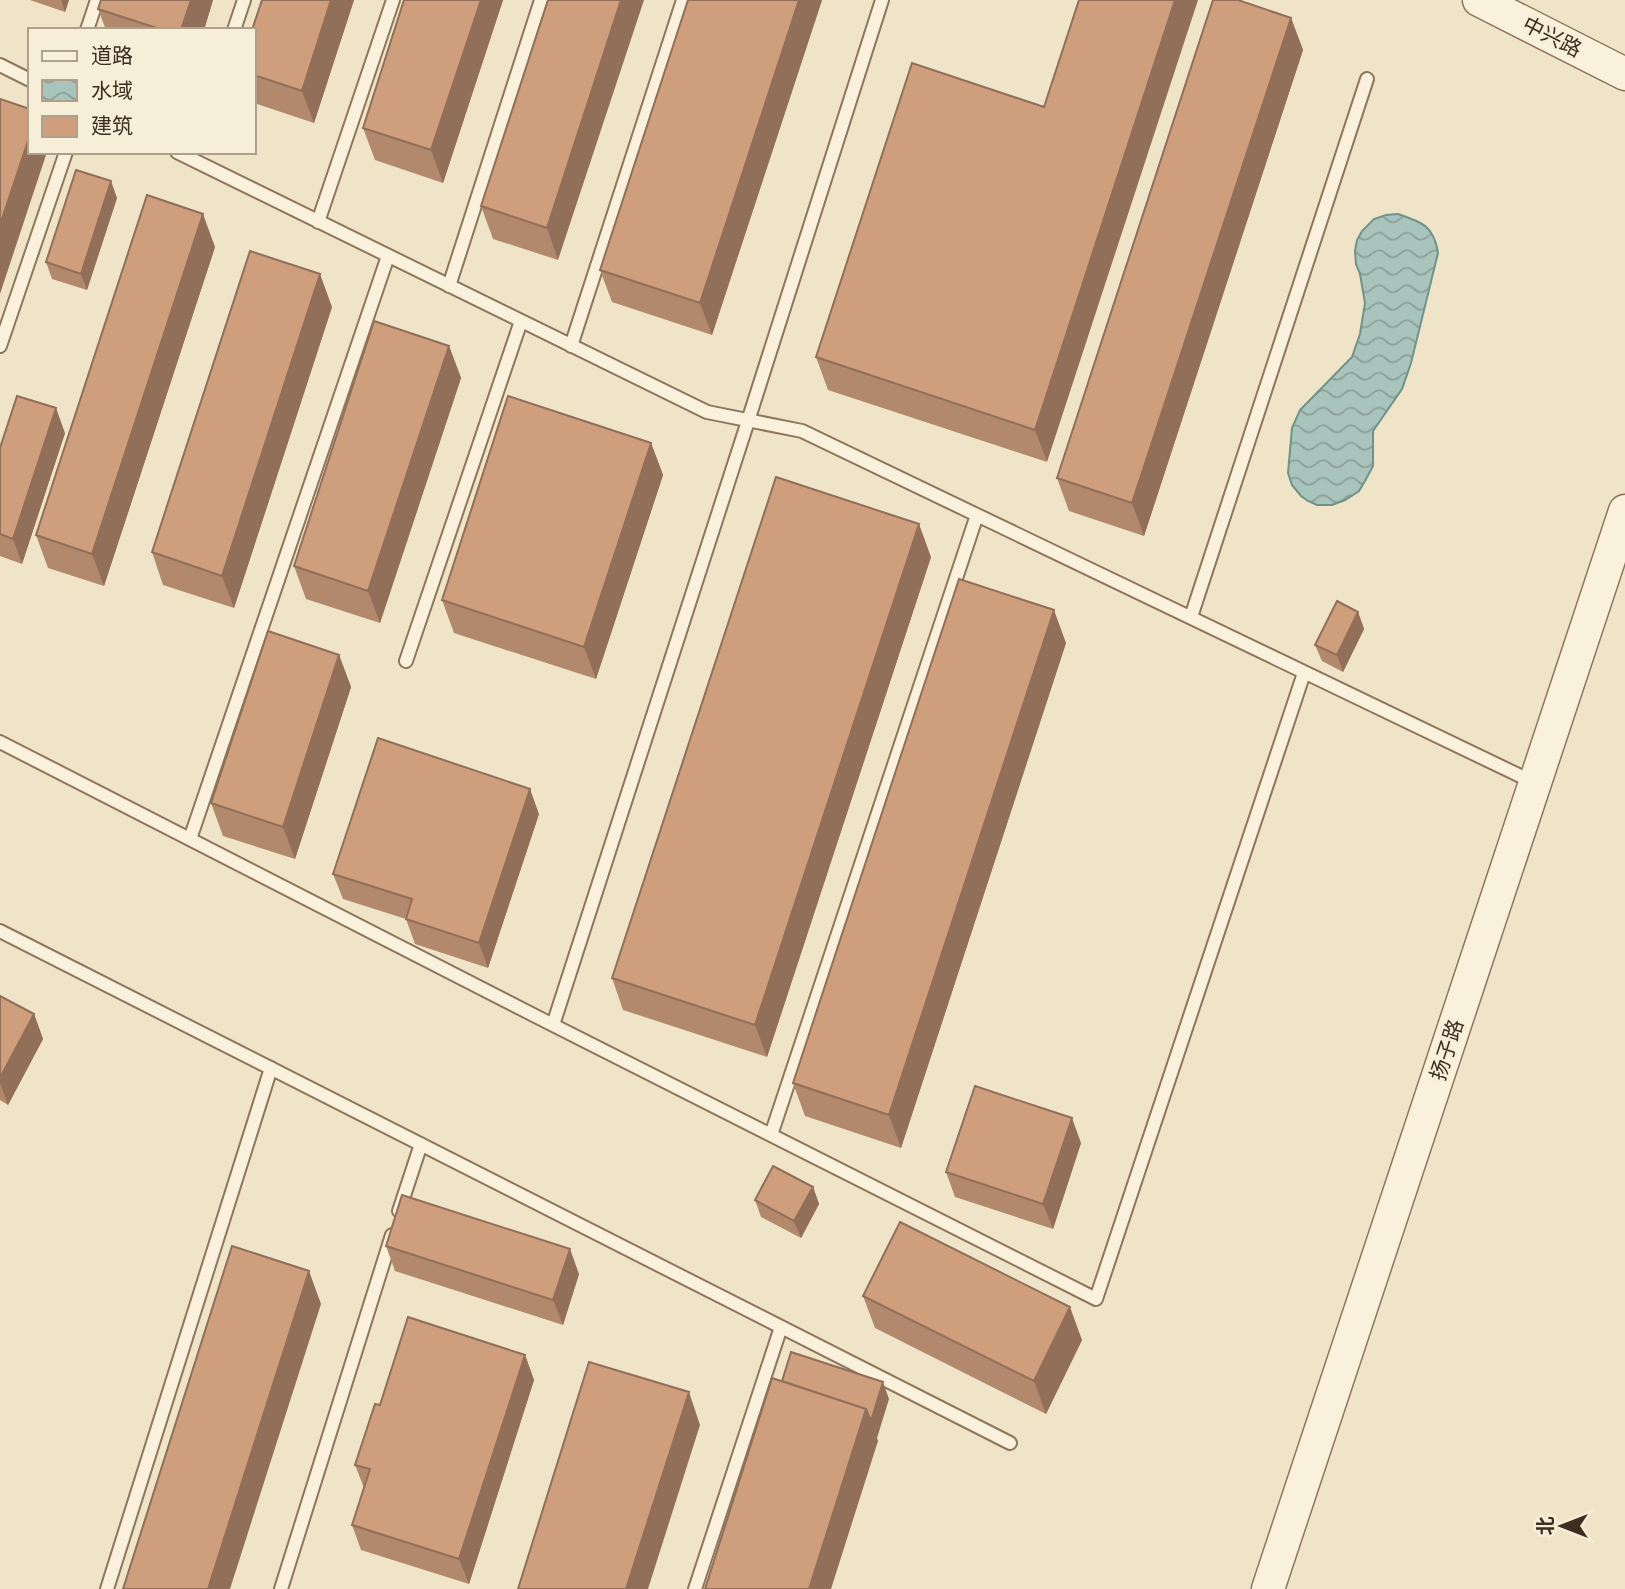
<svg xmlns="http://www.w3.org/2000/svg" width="1625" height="1589" font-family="'Noto Serif','Noto Sans SC',serif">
<defs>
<pattern id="water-waves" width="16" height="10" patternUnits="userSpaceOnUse" patternTransform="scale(1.75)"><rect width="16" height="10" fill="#a9c4bc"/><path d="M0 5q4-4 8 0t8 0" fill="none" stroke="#8ba098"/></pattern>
</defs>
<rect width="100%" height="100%" fill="#f0e4c8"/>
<path fill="url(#water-waves)" stroke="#6f938a" stroke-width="2" d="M1398 214C1422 222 1434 226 1438 253L1411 363 1402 389 1373 431V466L1365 481 1359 491 1345 500 1332 505H1317L1308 501 1301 496 1292 485 1288 473 1292 428 1300 410 1352 357 1360 334 1365 303 1360 274 1356 264 1355 251 1357 240 1362 231 1374 219 1386 215Z"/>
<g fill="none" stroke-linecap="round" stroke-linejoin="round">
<g stroke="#8d765c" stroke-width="16">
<path id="service" d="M87 30 97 0
M234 30 244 0
M0 65 30 80
M177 152 707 412 802 431 1535 783
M318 222 393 0
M449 286 541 0
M0 346 66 152
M571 346 683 0
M1191 617 1367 79
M406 661 521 321
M0 742 553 1025 1096 1299 1304 673
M190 839 388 256
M0 931 1010 1443
M553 1025 748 421 882 0
M771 1135 977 515
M399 1211 421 1144
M107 1589 271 1068
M281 1589 392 1235
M695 1589 781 1327"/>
</g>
<g stroke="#8d765c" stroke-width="35">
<path id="tertiary" d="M1479 0 1625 74
M1268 1589 1625 511"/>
</g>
<use href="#service" stroke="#faf1dc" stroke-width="12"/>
<use href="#tertiary" stroke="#faf1dc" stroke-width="32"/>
</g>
<path fill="#b2896c" d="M30 0H69L65 12Z
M101 0H213L204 30H106L98 9Z
M262 0H354L314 123 254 103V30Z
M404 0H503L443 183 375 160 363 128Z
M548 0 558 260 493 239 481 206Z
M688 0H822L712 335 612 302 600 270Z
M1291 18 1303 50 1144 536 1069 511 1057 478Z
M912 63 1047 462 828 390 816 357Z
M117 198 87 290 52 279 46 262Z
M215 247 104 586 48 568 36 535Z
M332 307 234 608 163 585 152 552Z
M449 346 461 378 380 623 306 599 294 566Z
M65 433 22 564 0 556V448Z
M651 443 663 475 596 679 454 633 442 600Z
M931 557 767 1057 623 1010 612 978Z
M1358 612 1364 629 1343 672 1322 661 1315 645Z
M1066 643 901 1148 805 1116 793 1083Z
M339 655 351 687 295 859 223 836 211 803Z
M539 814 488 968 415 944 406 919 343 899 333 874Z
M0 996 34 1014 43 1039 8 1105 0 1100Z
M1081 1143 1053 1229 955 1197 946 1172Z
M813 1187 819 1204 801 1238 761 1217 755 1200Z
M386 1246 579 1274 563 1325 395 1271Z
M863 1296 1082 1340 1046 1414 875 1328Z
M525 1355 534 1380 469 1584 361 1550 352 1525 364 1488 355 1465 380 1405Z"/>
<path fill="#916f58" d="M61 0H69L65 12Z
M191 0H213L204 30H181Z
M331 0H354L314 123 302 91Z
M481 0H503L443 183 431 150Z
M621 0H644L558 260 547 228Z
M799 0H822L712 335 700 303Z
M1175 0H1198L1047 462 1035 430Z
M1291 18 1303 50 1144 536 1132 503Z
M30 135V152H47L0 294V225Z
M111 181 117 198 87 290 81 274Z
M203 214 215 247 104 586 92 554Z
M320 274 332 307 234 608 222 576Z
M449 346 461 378 380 623 368 591Z
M56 408 65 433 22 564 13 539Z
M651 443 663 475 596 679 584 647Z
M919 524 931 557 767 1057 755 1025Z
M1054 610 1066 643 901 1148 889 1115Z
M1358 612 1364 629 1343 672 1337 655Z
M339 655 351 687 295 859 283 827Z
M530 789 539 814 488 968 479 943Z
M34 1014 43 1039 8 1105 0 1083V1078Z
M1072 1118 1081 1143 1053 1229 1043 1204Z
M813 1187 819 1204 801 1238 794 1221Z
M570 1249 579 1274 563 1325 553 1300Z
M309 1271 321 1304 230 1589H208Z
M1070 1307 1082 1340 1046 1414 1034 1381Z
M525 1355 534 1380 469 1584 459 1559Z
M883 1382 889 1399 877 1438 878 1441 831 1589H809L866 1409Z
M689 1392 700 1425 648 1589H626Z"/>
<path fill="#cf9f7d" stroke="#916f58" stroke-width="2" d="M101 0H191L181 30H163L98 9Z
M262 0H331L302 91 254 75V30H252Z
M404 0H481L431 150 363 128Z
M548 0H621L547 228 481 206Z
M688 0H799L700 303 600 270Z
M1079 0H1175L1035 430 816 357 912 63 1044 107Z
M1213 0H1238L1291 18 1132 503 1057 478Z
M0 99 30 109V135L0 225Z
M76 170 111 181 81 274 46 262Z
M147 195 203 214 92 554 36 535Z
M250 251 320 274 222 576 152 552Z
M374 321 449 346 368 591 294 566Z
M17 396 56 408 13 539 0 534V448Z
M508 396 651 443 584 647 442 600Z
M776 477 919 524 755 1025 612 978Z
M959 579 1054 610 889 1115 793 1083Z
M1337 601 1358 612 1337 655 1315 645Z
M268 631 339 655 283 827 211 803Z
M378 738 530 789 479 943 406 919 412 899 333 874Z
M0 996 34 1014 0 1078Z
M975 1086 1072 1118 1043 1204 946 1172Z
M773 1166 813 1187 794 1221 755 1200Z
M402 1195 570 1249 553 1300 386 1246Z
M900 1222 1070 1307 1034 1381 863 1296Z
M232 1246 309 1271 208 1589H123Z
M408 1317 525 1355 459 1559 352 1525 370 1469 355 1465 375 1404 380 1405Z
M791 1352 883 1382 871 1421 866 1409 782 1381Z
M589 1362 689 1392 626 1589H518Z
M772 1378 866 1409 809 1589H705Z"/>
<g text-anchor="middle" stroke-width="5" stroke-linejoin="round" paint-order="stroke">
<g font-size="21" fill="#3d2e20" stroke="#f7eed8">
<text transform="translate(1552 37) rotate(27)" y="7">中兴路</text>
<text transform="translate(1447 1050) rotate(-72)" y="7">扬子路</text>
</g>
</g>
<rect x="28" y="28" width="228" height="126" fill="#f7eed8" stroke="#ada18e" stroke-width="2"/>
<rect x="42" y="51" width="35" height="10" fill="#faf1dc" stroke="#ada18e" stroke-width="2"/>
<text x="91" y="63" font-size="21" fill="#3d2e20">道路</text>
<rect x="42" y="80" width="35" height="21" fill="url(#water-waves)" stroke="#ada18e" stroke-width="2"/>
<text x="91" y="98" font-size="21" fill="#3d2e20">水域</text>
<rect x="42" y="116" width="35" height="21" fill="#cf9f7d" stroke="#ada18e" stroke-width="2"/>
<text x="91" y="133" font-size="21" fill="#3d2e20">建筑</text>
<g transform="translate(1562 1526) rotate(270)" stroke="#f7eed8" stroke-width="5" paint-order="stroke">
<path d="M0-5L12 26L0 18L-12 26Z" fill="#3d2e20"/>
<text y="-10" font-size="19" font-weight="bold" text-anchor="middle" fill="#3d2e20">北</text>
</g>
</svg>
